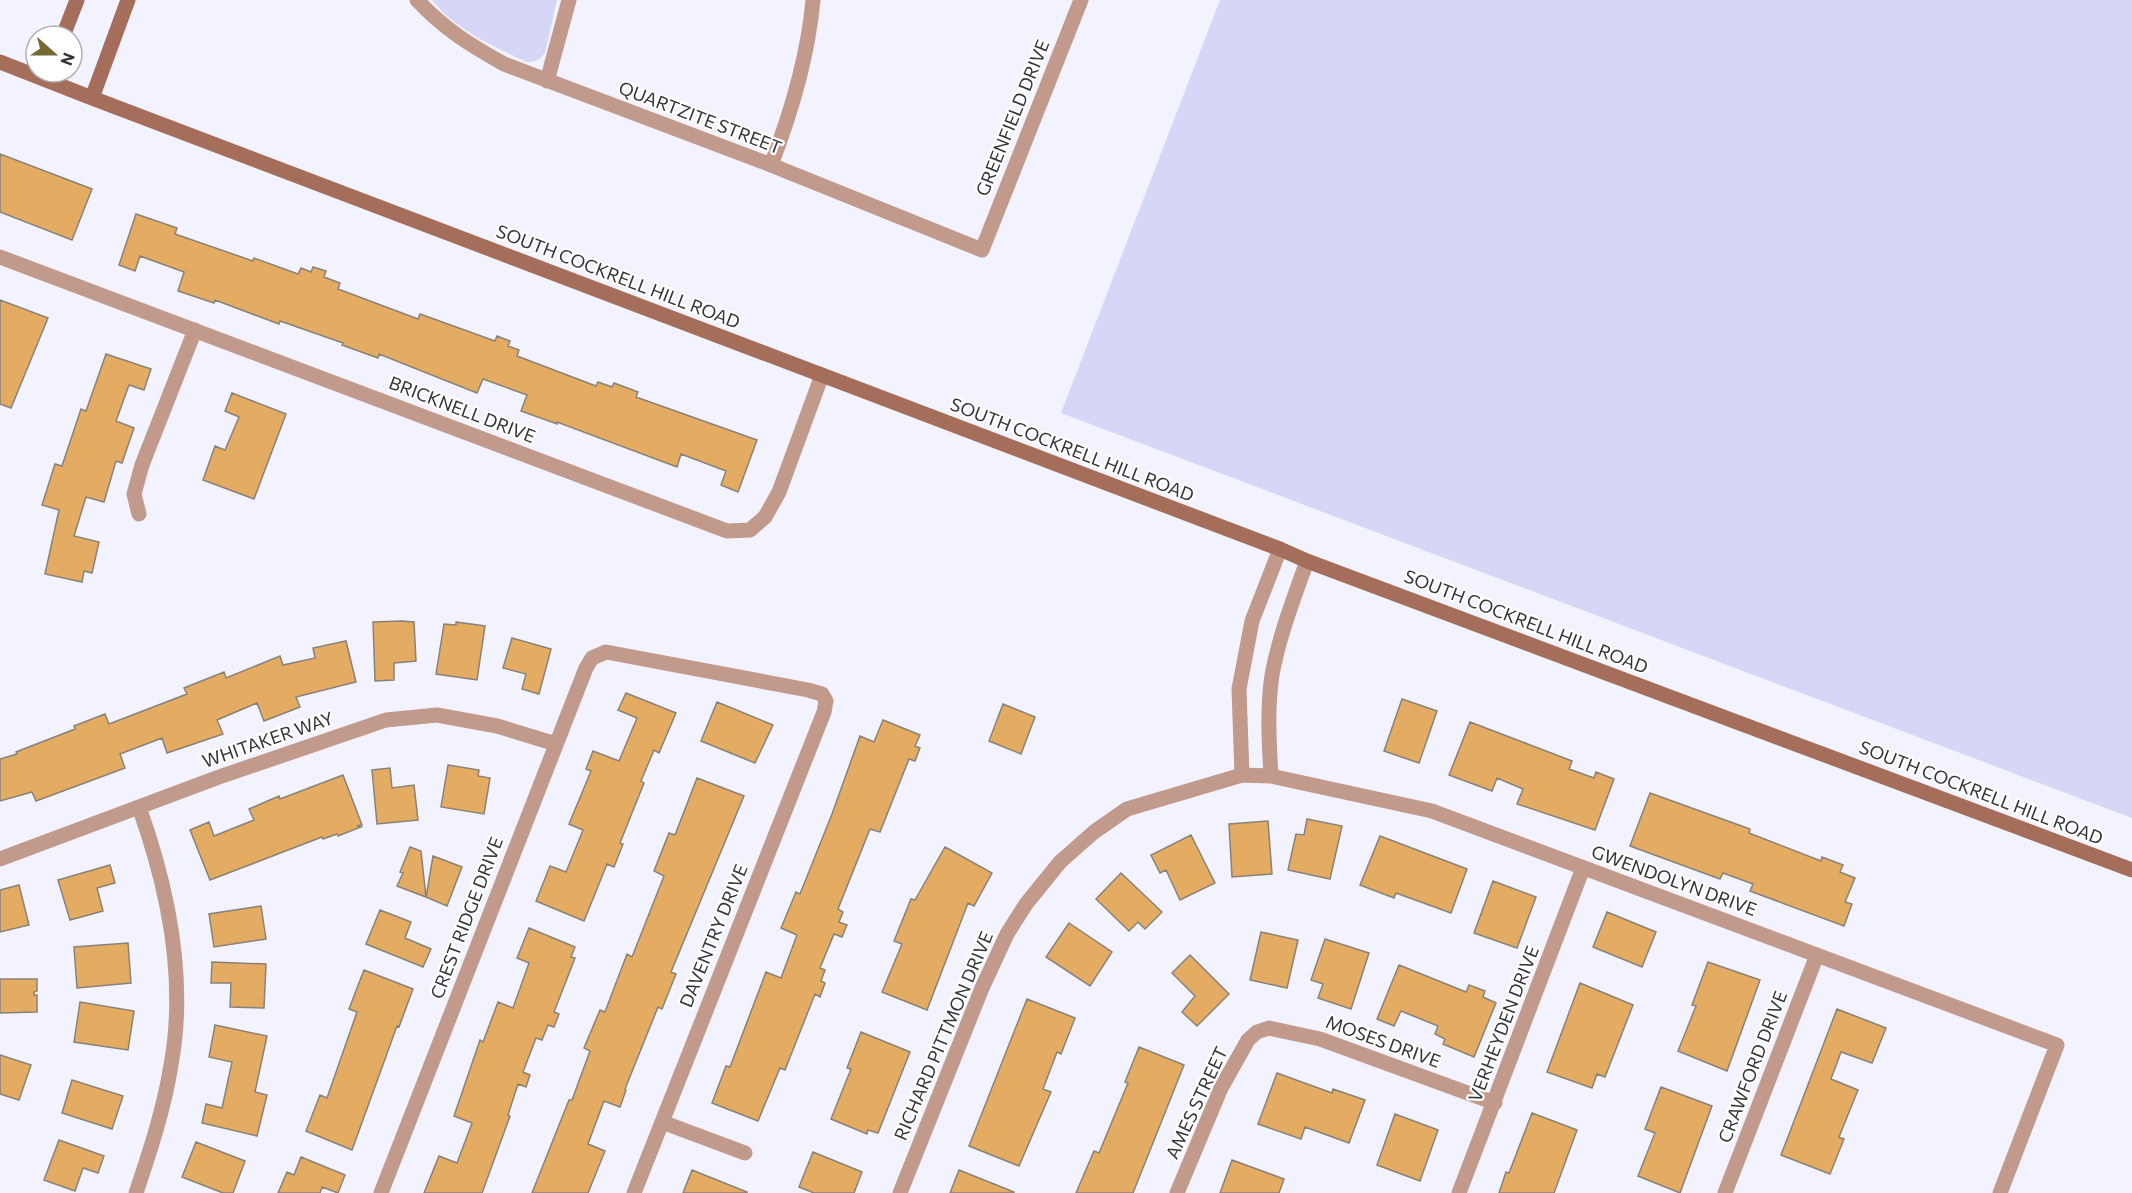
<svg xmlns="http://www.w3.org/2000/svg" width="2132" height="1193" font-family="Commissioner,sans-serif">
<rect width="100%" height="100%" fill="#f3f3ff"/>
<path fill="#d6d7f6" d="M432 0H557L545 53C539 60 536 62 527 62 492 46 456 30 432 0Z
M1220 0H2132V818L1061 413Z"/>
<path fill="#e4ab62" stroke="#898279" stroke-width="1.5" d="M0 154 92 189 72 240 0 212Z
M136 214 177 228 175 234 253 261 254 258 298 274 301 268 311 272 313 267 326 271 324 277 340 283 338 289 418 319 420 314 495 341 497 336 510 341 508 346 519 350 517 356 596 386 598 382 612 387 614 383 638 392 636 397 757 440 738 492 721 485 726 471 681 454 677 467 557 422V424L521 411 527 395 483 379 477 393 379 354 378 358 342 345 343 343 280 321 279 324 215 300 214 303 178 291 184 272 140 256 135 271 119 265Z
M0 300 48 318 11 408 0 404Z
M106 354 151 369 144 390 129 385 116 421 134 428 122 463 116 461 104 502 86 497 74 536 99 542 92 573 84 571 82 582 45 574 59 510 42 505 55 464 62 466 81 409 86 411Z
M232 393 286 414 254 499 203 480 215 446 225 450 239 417 225 411Z
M402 621 414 622 416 661 394 663V680L375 681 373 622Z
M456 622 485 626 477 680 436 674 444 624 456 625Z
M512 638 551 649 539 694 522 689 526 674 503 668Z
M346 641 356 682 296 697 300 707 264 721 257 703 217 720 223 734 167 753 162 738 120 754 125 768 36 801 32 792 0 801V759L17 754 16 752 75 729 74 726 105 714 109 724 187 694 184 688 224 672 226 678 280 656 283 665 315 658 313 648Z
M626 693 676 713 659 753 654 750 641 781 644 783 620 843 623 844 614 867 607 864 584 921 536 901 550 866 566 872 583 830 569 824 591 771 586 769 593 751 619 761 637 718 618 710Z
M1402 699 1437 711 1419 763 1384 751Z
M717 702 773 725 755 763 701 741Z
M1003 704 1035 717 1021 754 989 741Z
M883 720 920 735 915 746 920 748 915 761 909 759 880 832 870 829 838 909 843 912 839 922 847 925 842 937 834 934 820 968 825 970 821 981 825 983 820 997 815 994 785 1070 780 1068 758 1121 712 1103 726 1066 730 1067 766 972 781 978 797 935 781 928 796 892 800 894 832 814 860 736 874 742Z
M1470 722 1572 761 1569 769 1594 778 1596 772 1614 779 1595 830 1517 804 1523 789 1497 778 1492 791 1449 775Z
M448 765 479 770 478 776 490 778 484 814 441 807Z
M390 768 392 788 414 785 418 820 377 824 372 770Z
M343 775 362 825 357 826 361 827 338 836 337 834 323 839 322 837 210 880 190 830 209 822 214 836 254 820 249 809 279 796 280 799Z
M697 778 744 796 671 972 676 974 662 1009 658 1007 625 1089 626 1090 620 1107 604 1101 588 1144 605 1151 588 1193H532L569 1100H572L590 1051 584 1048 600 1010 605 1012 627 954 632 957 664 876 654 871 669 833 675 835Z
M1650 793 1750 829 1749 833 1821 861 1822 857 1843 865 1840 872 1855 878 1845 902 1852 904 1844 926 1750 891 1753 884 1723 873 1720 879 1630 846Z
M1307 819 1342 826 1330 879 1288 870 1296 834 1304 835Z
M1268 821 1272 874 1232 877 1229 824Z
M1191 835 1215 883 1180 900 1166 870 1160 873 1151 855Z
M1380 836 1467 869 1451 913 1396 893 1394 898 1360 885Z
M410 847 421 851 426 897 397 886 403 873 400 872Z
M945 847 992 873 974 906 968 903 927 1010 882 992 902 944 894 941 911 899 915 900Z
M433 856 462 867 447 906 426 897Z
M110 865 115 883 97 888 103 911 70 920 58 880Z
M1121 873 1162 912 1145 929 1138 922 1129 931 1096 899Z
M1493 881 1536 897 1517 948 1474 933Z
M19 885 29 925 0 932V890Z
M261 906 266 939 214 947 209 914Z
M380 910 411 922 405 938 431 949 423 967 366 944Z
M1607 912 1656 932 1642 967 1593 947Z
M1069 923 1112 952 1090 986 1046 957Z
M529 928 575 947 571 957 575 958 554 1012 559 1014 554 1027 548 1025 542 1040 536 1038 523 1072 530 1075 526 1087 518 1084 508 1115 510 1116 482 1193H424L439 1156 457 1163 472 1123 454 1116 480 1040 483 1042 498 1002 513 1008 529 963 517 958Z
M1261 932 1298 940 1287 988 1250 980Z
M1325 939 1369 953 1351 1009 1318 998 1323 984 1311 980Z
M128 943 131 983 77 988 74 947Z
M1190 955 1229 994 1197 1026 1182 1012 1195 996 1172 973Z
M212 962 266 964 264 1008 230 1007 231 983H211Z
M1708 962 1760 980 1727 1071 1678 1051 1696 1006 1692 1005Z
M1399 965 1466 992 1469 985 1485 991 1483 997 1496 1003 1474 1057 1443 1044 1445 1039 1435 1034 1438 1026 1401 1011 1394 1026 1377 1019Z
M364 970 413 989 399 1027 397 1026 352 1150 306 1131 320 1095 327 1098 357 1012 349 1009Z
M0 979H37V991L34 992V995H37V1012L0 1013Z
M1580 983 1633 1005 1605 1077 1597 1074 1592 1088 1547 1072Z
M1027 999 1075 1018 1061 1054 1057 1052 1043 1089 1051 1092 1019 1166 969 1146Z
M80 1002 134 1011 128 1050 74 1042Z
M1837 1009 1886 1028 1872 1063 1841 1052 1831 1079 1858 1090 1839 1137 1844 1139 1830 1174 1781 1155Z
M215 1025 267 1036 255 1092 267 1095 257 1136 202 1123 206 1104 222 1108 232 1062 209 1057Z
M861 1032 910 1052 878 1133 868 1130 867 1134 831 1119 851 1069 847 1068Z
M1139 1047 1184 1065 1133 1193H1076L1094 1151 1099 1153 1128 1083 1125 1082Z
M0 1055 31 1065 19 1100 0 1094Z
M1277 1073 1332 1093 1333 1089 1365 1100 1349 1143 1305 1127 1301 1139 1258 1124Z
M72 1080 123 1096 112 1129 62 1113Z
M1661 1087 1712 1106 1680 1193 1638 1176 1655 1133 1645 1129Z
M1532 1113 1577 1130 1554 1193H1499L1506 1172 1509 1173Z
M1395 1114 1438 1130 1420 1181 1377 1165Z
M59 1140 104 1156 98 1173 83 1168 75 1191 44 1180Z
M196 1142 245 1161 233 1193H223L182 1177Z
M813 1152 862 1172 854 1193H814L799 1187Z
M301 1157 345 1175 338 1193 322 1187 320 1193H278L287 1172 294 1175Z
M1232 1160 1284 1179 1279 1193H1220Z
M692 1170 747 1192V1193H683Z
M959 1170 1014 1192V1193H950Z"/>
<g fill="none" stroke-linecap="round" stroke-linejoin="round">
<path stroke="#c19a8c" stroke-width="15" d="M417 0C444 29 470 45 504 64L771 165 982 250 1081 0
M547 81 569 0
M771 165C791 113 808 56 813 0
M0 257 727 531 750 530 765 517 779 492 822 375
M139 514 134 494 142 465 195 330
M1242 775 1239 689 1252 621 1280 549
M1271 776C1269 743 1267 708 1272 675 1279 636 1294 598 1307 561
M0 859 219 777 386 720 437 715 497 726 556 744
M662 1122 745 1153
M136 1193C150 1151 164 1109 171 1065 187 978 168 888 139 807
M381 1193 586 668 592 658 606 652 808 690 822 694 826 701 824 712 634 1193
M900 1193 982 988 1007 934 1026 904 1060 862 1094 832 1127 809 1242 775 1271 776 1432 811 2057 1045 2000 1193
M1177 1193 1221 1088 1248 1040 1257 1032 1269 1028 1320 1039 1495 1103
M1459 1193 1583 868
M1725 1193 1817 955"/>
<path stroke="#a56e5a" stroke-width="15" d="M63 36 77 0
M0 62 92 98 1280 549 1307 561 2132 870
M92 98 128 0"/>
</g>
<g text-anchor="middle" stroke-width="4.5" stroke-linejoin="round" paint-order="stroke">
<g font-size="18" fill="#353539" stroke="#fff">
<text transform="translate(700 118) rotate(21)" y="6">QUARTZITE STREET</text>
<text transform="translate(1013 118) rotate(-68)" y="6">GREENFIELD DRIVE</text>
<text transform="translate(618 277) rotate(21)" y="6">SOUTH COCKRELL HILL ROAD</text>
<text transform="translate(462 410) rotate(21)" y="6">BRICKNELL DRIVE</text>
<text transform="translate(1072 450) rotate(21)" y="6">SOUTH COCKRELL HILL ROAD</text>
<text transform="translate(1526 622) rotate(21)" y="6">SOUTH COCKRELL HILL ROAD</text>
<text transform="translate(268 740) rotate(-19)" y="6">WHITAKER WAY</text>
<text transform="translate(1981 793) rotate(21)" y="6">SOUTH COCKRELL HILL ROAD</text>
<text transform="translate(1674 881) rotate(20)" y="6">GWENDOLYN DRIVE</text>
<text transform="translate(467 918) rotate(-69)" y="6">CREST RIDGE DRIVE</text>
<text transform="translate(714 936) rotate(-68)" y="6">DAVENTRY DRIVE</text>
<text transform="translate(1504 1024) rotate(-69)" y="6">VERHEYDEN DRIVE</text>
<text transform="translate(944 1036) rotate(-67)" y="6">RICHARD PITTMON DRIVE</text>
<text transform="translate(1383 1042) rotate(20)" y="6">MOSES DRIVE</text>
<text transform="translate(1753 1067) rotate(-69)" y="6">CRAWFORD DRIVE</text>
<text transform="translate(1197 1103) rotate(-65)" y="6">AMES STREET</text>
</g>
</g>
<g transform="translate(54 54) rotate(111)"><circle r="28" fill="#ffffff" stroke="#aeaeb0" stroke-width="1.5"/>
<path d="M0-4.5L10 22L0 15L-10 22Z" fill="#766835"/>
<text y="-9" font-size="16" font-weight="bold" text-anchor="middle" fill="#353539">N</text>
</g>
</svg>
